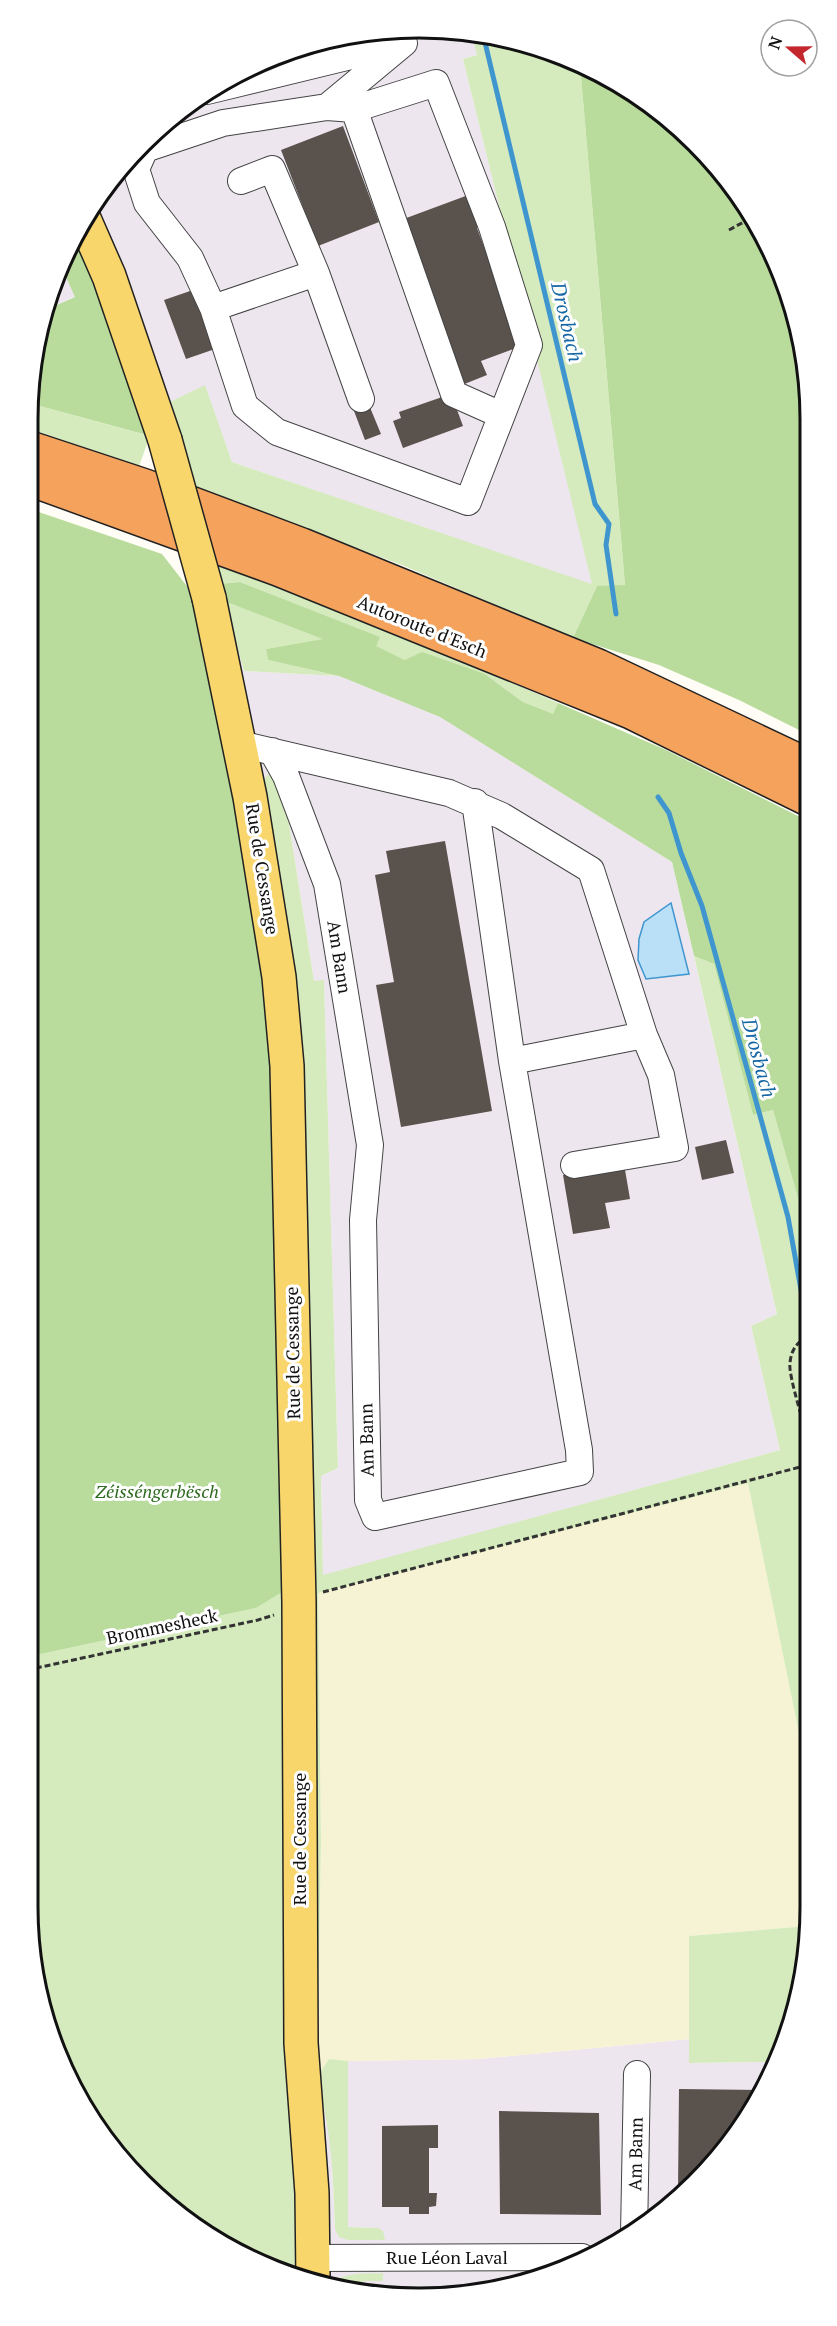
<svg xmlns="http://www.w3.org/2000/svg" width="837" height="2326" font-family="'PT Serif',serif">
<rect width="100%" height="100%" fill="#fffdf5"/>
<path fill="#eee6ef" d="M444 28 471 32 477 55 463 59 593 585 232 462 205 386 170 402 125 274 43 311 67 246 108 180 160 124 222 80 292 48 367 30Z
M224 601 244 671 339 676 440 717 672 862 777 1314 751 1326 780 1450 323 1576 321 1476 338 1468 324 981H314L286 805 250 797Z
M689 2039V2063L773 2062 744 2125 636 2233 520 2286 368 2296 357 2292 363 2281H383V2273L347 2276 337 2278 331 2285 297 2274 317 2079 327 2117 331 2143 335 2229 348 2240H385L378 2228 348 2227V2061L478 2059Z"/>
<path fill="#f6f3d4" d="M748 1482 810 1787V1907L808 1926 689 1936V2039L478 2059 348 2061 329 2059 317 2079 321 1842 317 1593Z"/>
<path fill="#d5ebbd" d="M471 32 519 40 580 65 625 586H597L573 638 402 565 192 487 150 436 139 466 27 428 29 403 149 436 95 284 73 236 93 204 126 274 170 402 205 385 232 462 592 584 463 59 477 55Z
M212 559 399 633 558 703 553 715 523 702 485 674 405 660 375 646 379 637 240 582 219 584Z
M224 601 325 639 266 649 268 660 339 676 244 671Z
M269 773 286 805 314 981 324 980 338 1468 321 1476 323 1575 780 1450 751 1326 777 1314 694 956 714 964 753 1115 773 1110 809 1237 810 1787 748 1483 318 1593 321 1842 317 2077 329 2059 348 2061V2227L378 2228 383 2231 385 2240H348L339 2237 335 2229C333 2174 332 2133 317 2079L297 2274 245 2258 124 2166 57 2057 27 1907V1657L256 1608 289 1588 251 796Z
M808 1926 797 2008 773 2062 689 2063V1936Z
M383 2273V2281H363V2292H357L331 2285C343 2271 367 2274 383 2273Z"/>
<path fill="#b9dc9c" d="M580 65 615 80 713 160 770 246 807 367V734L739 700 659 665 573 638 597 586 625 585Z
M73 236 95 284 150 436 29 403 43 311 75 297 60 264Z
M27 508 162 554 193 594 270 977 289 1588 256 1608 27 1657Z
M240 582 380 637 376 646 405 660 422 652 485 674 523 702 553 714 558 703 666 750 808 821 809 1237 773 1110 753 1115 714 964 694 956 672 862 440 717 339 676 268 660 266 649 323 639 224 601 219 584Z"/>
<path fill="#b9e0f7" stroke="#3f96cf" stroke-width="1.5" d="M671 903 689 974 646 979 638 960 639 939 644 922Z"/>
<g fill="none" stroke-linecap="round" stroke-linejoin="round">
<path stroke="#3f96cf" stroke-width="5" d="M483 34 595 504 609 524 606 545 616 614
M658 797 669 813 681 853 702 906 788 1217 809 1335"/>
</g>
<path fill="#5a524d" d="M343 126 379 222 318 246 281 150Z
M471 194 483 225 477 228 521 346 481 361 487 375 462 385 401 220Z
M193 290 215 349 186 359 164 300Z
M445 396 453 399 463 426 403 448 393 421 401 418 399 412Z
M369 405 381 434 365 440 354 411Z
M445 841 492 1111 401 1127 376 985 394 982 375 875 390 872 386 851Z
M726 1140 734 1173 702 1180 695 1147Z
M624 1164 630 1199 605 1203 610 1228 573 1234 563 1175Z
M679 2089 760 2090 744 2125 678 2191Z
M499 2111 599 2113 601 2215 500 2214Z
M438 2125V2148H429V2193H437L436 2206 429 2207V2214H409V2207H382V2126Z"/>
<g fill="none" stroke-linecap="round" stroke-linejoin="round">
<g stroke="#444" stroke-width="28">
<path id="minor" d="M207 91 396 45
M327 107 354 109 436 83 492 227 529 345 468 502 277 432 245 406 213 308 190 258 147 203 136 169 145 149 223 123 327 107 404 43
M354 109 454 394 501 415
M241 181 272 169 316 273 361 399
M213 308 316 273
M240 744 449 793 502 816 591 870 644 1035 512 1061 579 1450 580 1472 375 1517 368 1500 363 1220 370 1145 327 884 286 776 272 751
M475 802 512 1061
M574 1165 675 1148 661 1075 644 1035
M634 2234 637 2074
M313 2258 582 2257"/>
</g>
<g stroke="#222" stroke-width="36">
<path id="major" d="M84 219 109 276 165 440
M209 598 250 797 279 977 287 1066 299 1602 301 2043 312 2193 313 2279"/>
</g>
<g stroke="#222" stroke-width="36">
<path id="highway" d="M27 447 145 486 302 545 598 666 807 765
M27 478 278 569 631 712 808 799"/>
</g>
<path stroke="#333" stroke-width="3" stroke-dasharray="6 3" stroke-linecap="butt" d="M729 230 751 218
M809 1338C797 1340 791 1351 790 1363 788 1375 805 1427 809 1443
M323 1592 804 1466 809 1449
M27 1670 258 1620 274 1615"/>
<use href="#minor" stroke="#fff" stroke-width="26"/>
<use href="#major" stroke="#f9d66b" stroke-width="33"/>
<use href="#highway" stroke="#f5a25d" stroke-width="33"/>
<g stroke="#222" stroke-width="36" stroke-linecap="butt">
<path id="major-bridge" d="M165 440 209 598"/>
</g>
<use href="#major-bridge" stroke="#f9d66b" stroke-width="33"/>
</g>
<g text-anchor="middle" stroke-width="6" stroke-linejoin="round" paint-order="stroke">
<g font-size="18" fill="#111" stroke="#fff">
<text transform="translate(422 627) rotate(22)" y="6">Autoroute d'Esch</text>
<text transform="translate(262 869) rotate(81)" y="6">Rue de Cessange</text>
<text transform="translate(339 957) rotate(81)" y="6">Am Bann</text>
<text transform="translate(293 1353) rotate(-91)" y="6">Rue de Cessange</text>
<text transform="translate(367 1440) rotate(-91)" y="6">Am Bann</text>
<text transform="translate(162 1627) rotate(-12)" y="6">Brommesheck</text>
<text transform="translate(300 1839) rotate(-90)" y="6">Rue de Cessange</text>
<text transform="translate(636 2154) rotate(-89)" y="6">Am Bann</text>
<text x="447" y="2264">Rue Léon Laval</text>
</g>
<g font-size="18" font-style="italic" fill="#2f6b1f" stroke="#fff">
<text x="157" y="1498">Zéisséngerbësch</text>
</g>
<g font-size="20" font-style="italic" fill="#1768a6" stroke="#fff">
<text transform="translate(567 322) rotate(77)" y="7">Drosbach</text>
<text transform="translate(759 1058) rotate(75)" y="7">Drosbach</text>
</g>
</g>
<path d="M0 0H837V2326H0ZM419 38H419A381 381 0 0 1 800 419V1907A381 381 0 0 1 419 2288H419A381 381 0 0 1 38 1907V419A381 381 0 0 1 419 38Z" fill="#fff" fill-rule="evenodd"/>
<path fill="none" stroke="#111" stroke-width="3" d="M419 38H419A381 381 0 0 1 800 419V1907A381 381 0 0 1 419 2288H419A381 381 0 0 1 38 1907V419A381 381 0 0 1 419 38Z"/>
<g transform="translate(789 48) rotate(290)"><circle r="28" fill="#ffffff" stroke="#a0a0a0" stroke-width="1.5"/>
<path d="M0-4.5L10 22L0 15L-10 22Z" fill="#c4262e"/>
<text y="-9" font-size="16" font-weight="bold" text-anchor="middle" fill="#111111">N</text>
</g>
</svg>
